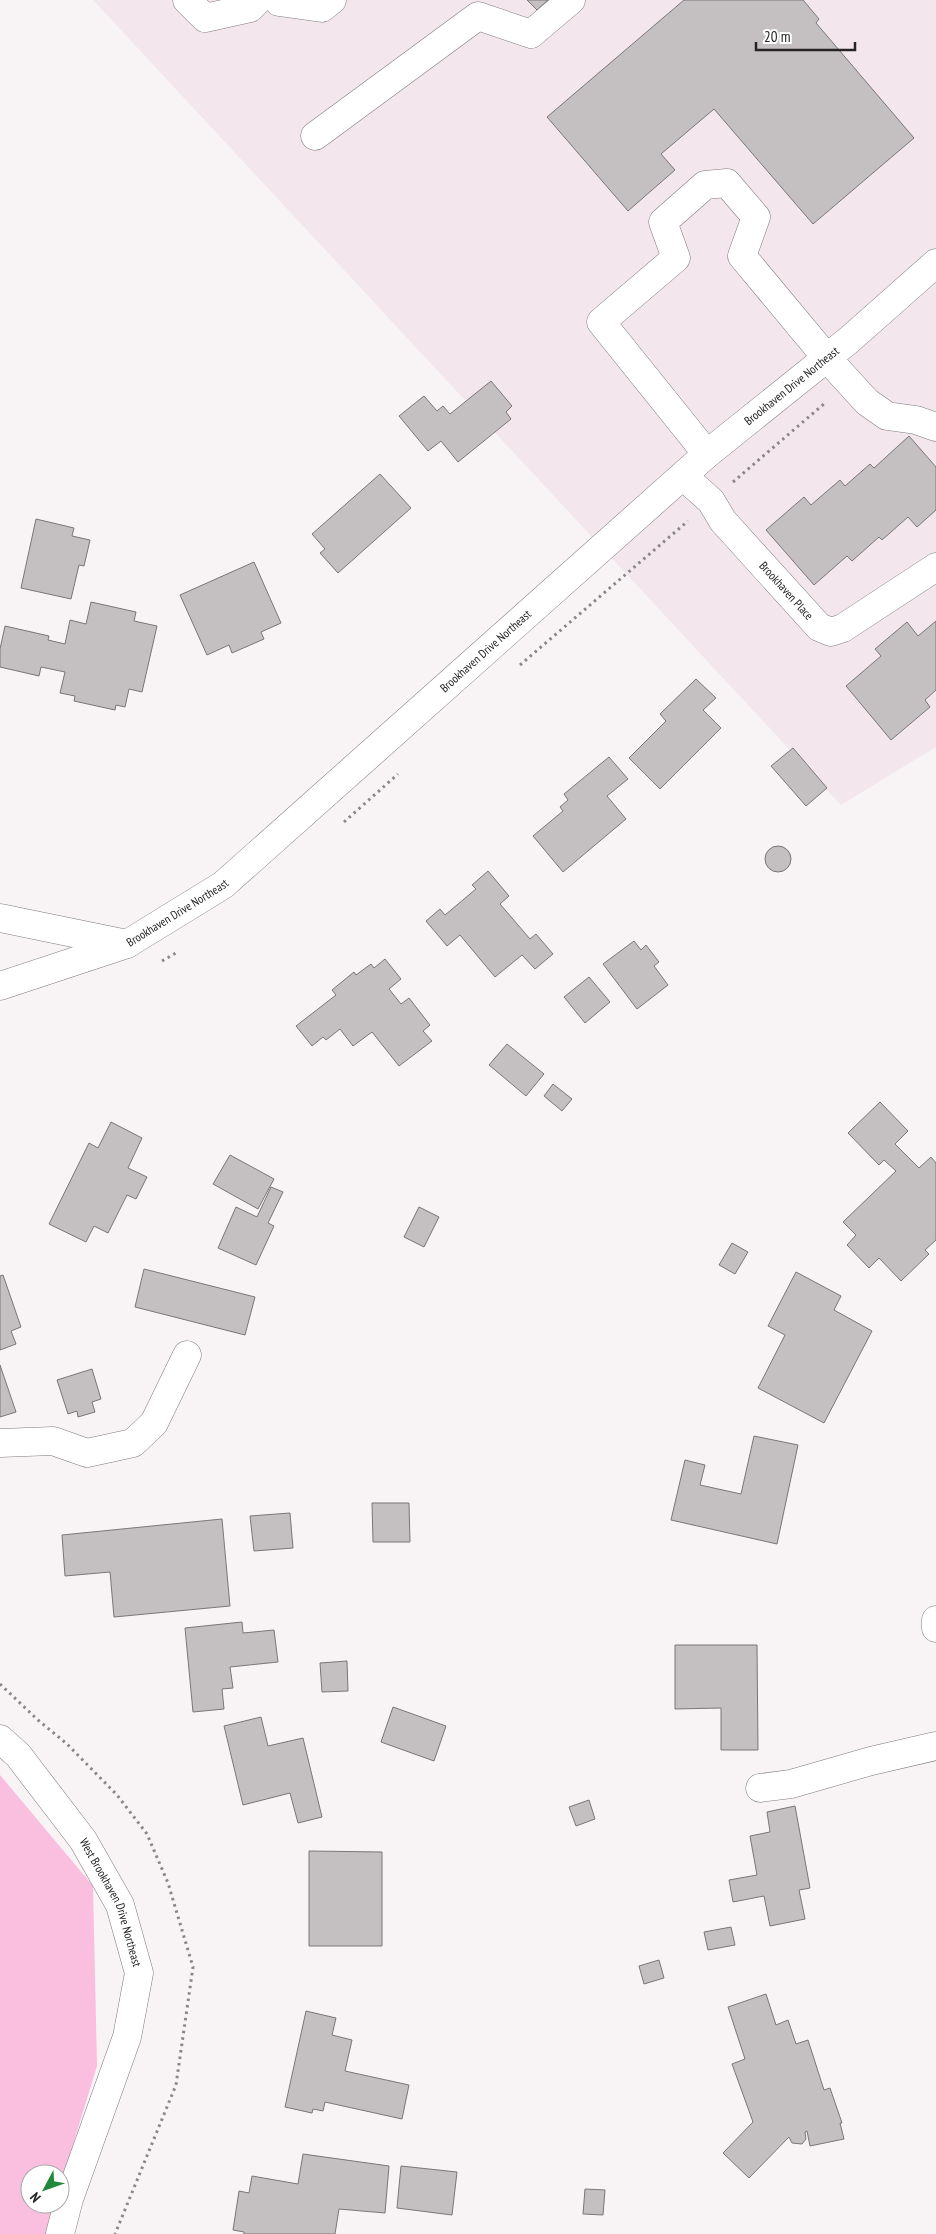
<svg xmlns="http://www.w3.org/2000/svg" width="936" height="2234" font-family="'PT Sans Narrow',sans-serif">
<rect width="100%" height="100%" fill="#f8f4f6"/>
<path fill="#f3e7ed" d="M93 0H936V747L841 805Z"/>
<path fill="#fabede" d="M0 1775 93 1886 97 2066 60 2187V2174H30V2204H55L46 2234H0Z"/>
<path fill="#c4c0c2" stroke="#7a7678" d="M527 0H548L537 10Z
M684 0H803L819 19 816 23 914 138 813 224 714 109 661 154 675 170 628 211 547 117Z
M491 381 512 406 506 412 511 419 458 462 441 441 428 451 399 416 424 396 437 411 443 406 450 414Z
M909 436 936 467V510L917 527 908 517 882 540 879 537 852 561 847 556 814 585 766 530 804 497 811 505 840 480 845 486 870 464 874 468Z
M380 474 411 508 338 573 320 553 325 549 312 534Z
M36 519 74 528 72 536 90 540 84 566 79 565 71 599 21 588Z
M254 562 281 623 261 632 264 639 232 653 229 645 207 655 180 595Z
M91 602 136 612 134 621 157 626 142 692 129 689 125 707 116 705 115 710 74 701 75 696 60 693 65 672 41 667 39 676 0 667V649L5 626 49 636 48 640 65 644 70 620 86 624Z
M936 621V690L925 700 930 707 891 740 846 686 881 656 875 649 907 622 918 636Z
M696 679 716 698 703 710 721 728 660 789 629 758 666 721 660 714Z
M793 748 827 788 806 806 771 766Z
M609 757 628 779 607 796 626 819 563 872 533 836 563 811 560 807 568 800 564 794Z
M765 859a13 13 0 1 1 26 0a13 13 0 1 1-26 0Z
M488 871 509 896 500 904 530 939 536 934 553 954 535 969 522 955 495 977 460 935 447 946 426 921 440 909 445 915 476 889 472 885Z
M634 941 641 950 646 945 659 962 654 966 668 985 637 1009 603 964Z
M385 959 401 979 389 989 401 1004 409 998 430 1025 423 1031 432 1041 399 1066 372 1032 353 1046 340 1029 326 1040 323 1037 312 1046 296 1026 336 995 332 990 354 972 356 975 371 964 374 968Z
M589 977 610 1002 585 1023 564 997Z
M507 1044 544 1074 526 1096 489 1065Z
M553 1084 572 1099 562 1111 544 1096Z
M880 1102 908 1131 895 1144 919 1168 931 1157 936 1163V1240L925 1250 929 1254 901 1281 879 1258 869 1268 847 1245 856 1235 843 1222 896 1171 884 1160 879 1165 848 1133Z
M111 1122 142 1138 128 1168 147 1177 136 1199 127 1195 108 1233 94 1226 86 1242 49 1224 89 1143 98 1148Z
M230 1155 274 1179 258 1209 213 1184Z
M271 1187 283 1192 268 1223 274 1226 256 1265 218 1248 236 1207 257 1217Z
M419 1207 439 1217 424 1247 404 1237Z
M732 1243 748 1252 735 1274 719 1265Z
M144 1269 255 1297 245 1335 135 1307Z
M796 1272 841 1296 834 1310 872 1331 824 1423 758 1388 785 1335 768 1326Z
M3 1275 21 1327 11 1331 16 1344 0 1350V1276Z
M0 1365 16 1412 0 1417Z
M92 1369 101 1399 92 1402 95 1412 78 1417 77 1411 68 1414 57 1380Z
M754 1436 798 1445 777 1544 671 1520 685 1460 705 1465 700 1485 741 1494Z
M372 1503H409L410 1542H373Z
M290 1513 293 1548 254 1551 250 1516Z
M222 1519 230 1606 114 1617 110 1572 65 1576 62 1535Z
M242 1622 243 1633 274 1630 278 1662 230 1667 233 1688 222 1689 224 1709 193 1712 185 1628Z
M675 1645H757L758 1750H721V1708L675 1709Z
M347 1661 348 1691 322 1692 320 1663Z
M393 1707 446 1726 434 1761 381 1742Z
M261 1717 268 1746 303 1738 322 1817 298 1823 290 1793 243 1805 224 1726Z
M589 1800 595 1819 576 1826 569 1807Z
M795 1806 810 1888 799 1890 805 1919 770 1926 764 1896 733 1902 729 1880 757 1875 750 1836 770 1832 767 1812Z
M309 1851 382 1852V1946H309Z
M731 1927 735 1945 708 1950 704 1932Z
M659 1960 664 1978 644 1984 639 1966Z
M766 1994 776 2025 788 2020 796 2044 808 2040 824 2090 830 2088 842 2123H840L844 2139 810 2146 807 2131 805 2132 806 2139 802 2144 792 2143 789 2137 749 2178 723 2153 753 2122 732 2064 745 2059 728 2007Z
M306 2011 336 2018 332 2035 352 2040 345 2071 409 2085 402 2119 325 2102 323 2111 313 2109 312 2113 285 2107Z
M303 2154 389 2166 385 2213 339 2209 335 2234H244V2232L233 2230 239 2191 249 2193 252 2176 298 2184Z
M401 2166 457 2172 452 2215 397 2208Z
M585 2189 605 2190 603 2215 583 2214Z"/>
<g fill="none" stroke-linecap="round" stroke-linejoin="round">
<g stroke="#7f7b7d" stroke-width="29">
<g id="minor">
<path d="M187 0 205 18 250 8 258 0"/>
<path d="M279 2 322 8 332 0"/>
<path d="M315 136 478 16 531 34 571 0"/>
<path d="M707 454 601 322 676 258 663 222 705 185 727 183 756 217 742 256 826 357 867 402 887 416 916 420 936 427"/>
<path id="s1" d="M683 476 711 501 723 521 819 627 831 632 843 628 936 567"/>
<path id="s2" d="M0 918 127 944 223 885 707 454 849 340 936 263"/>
<path d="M0 986 127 944"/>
<path d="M0 1443 53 1441 87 1453 133 1443 154 1423 187 1355"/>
<path d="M936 1620V1628"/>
<path id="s3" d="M0 1739 18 1755 83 1840 120 1905 139 1973 127 2037 69 2199 60 2234"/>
<path d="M760 1788 791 1784 871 1761 936 1746"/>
</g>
</g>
<path stroke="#8a8789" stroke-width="3" stroke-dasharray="2.5 4" stroke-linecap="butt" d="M733 482 825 403
M520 665 688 521
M344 822 398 774
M162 961 176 953
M0 1684 38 1720 67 1744 117 1795 147 1834 168 1883 193 1967 176 2085 115 2234"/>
<use href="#minor" stroke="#fff" stroke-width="28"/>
</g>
<g text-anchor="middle" stroke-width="4.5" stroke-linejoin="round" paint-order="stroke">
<g font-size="12" fill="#252324" stroke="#fff">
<text dy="4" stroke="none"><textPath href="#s2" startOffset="999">Brookhaven Drive Northeast</textPath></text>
<text dy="4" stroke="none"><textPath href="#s1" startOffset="155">Brookhaven Place</textPath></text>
<text dy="4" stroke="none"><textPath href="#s2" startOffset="594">Brookhaven Drive Northeast</textPath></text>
<text dy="4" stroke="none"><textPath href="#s2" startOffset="189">Brookhaven Drive Northeast</textPath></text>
<text dy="4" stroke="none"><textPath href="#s3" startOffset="200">West Brookhaven Drive Northeast</textPath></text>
</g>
</g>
<g transform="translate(45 2189) rotate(229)"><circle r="24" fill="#ffffff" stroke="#a8a7a7"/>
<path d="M0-4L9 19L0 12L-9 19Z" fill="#23873c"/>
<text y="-8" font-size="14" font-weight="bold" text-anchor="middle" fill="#252324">N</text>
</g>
<path d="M756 42v8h99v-8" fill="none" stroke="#252324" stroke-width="2.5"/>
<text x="764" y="42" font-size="15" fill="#252324" stroke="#ffffff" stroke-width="4" paint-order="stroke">20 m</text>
</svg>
